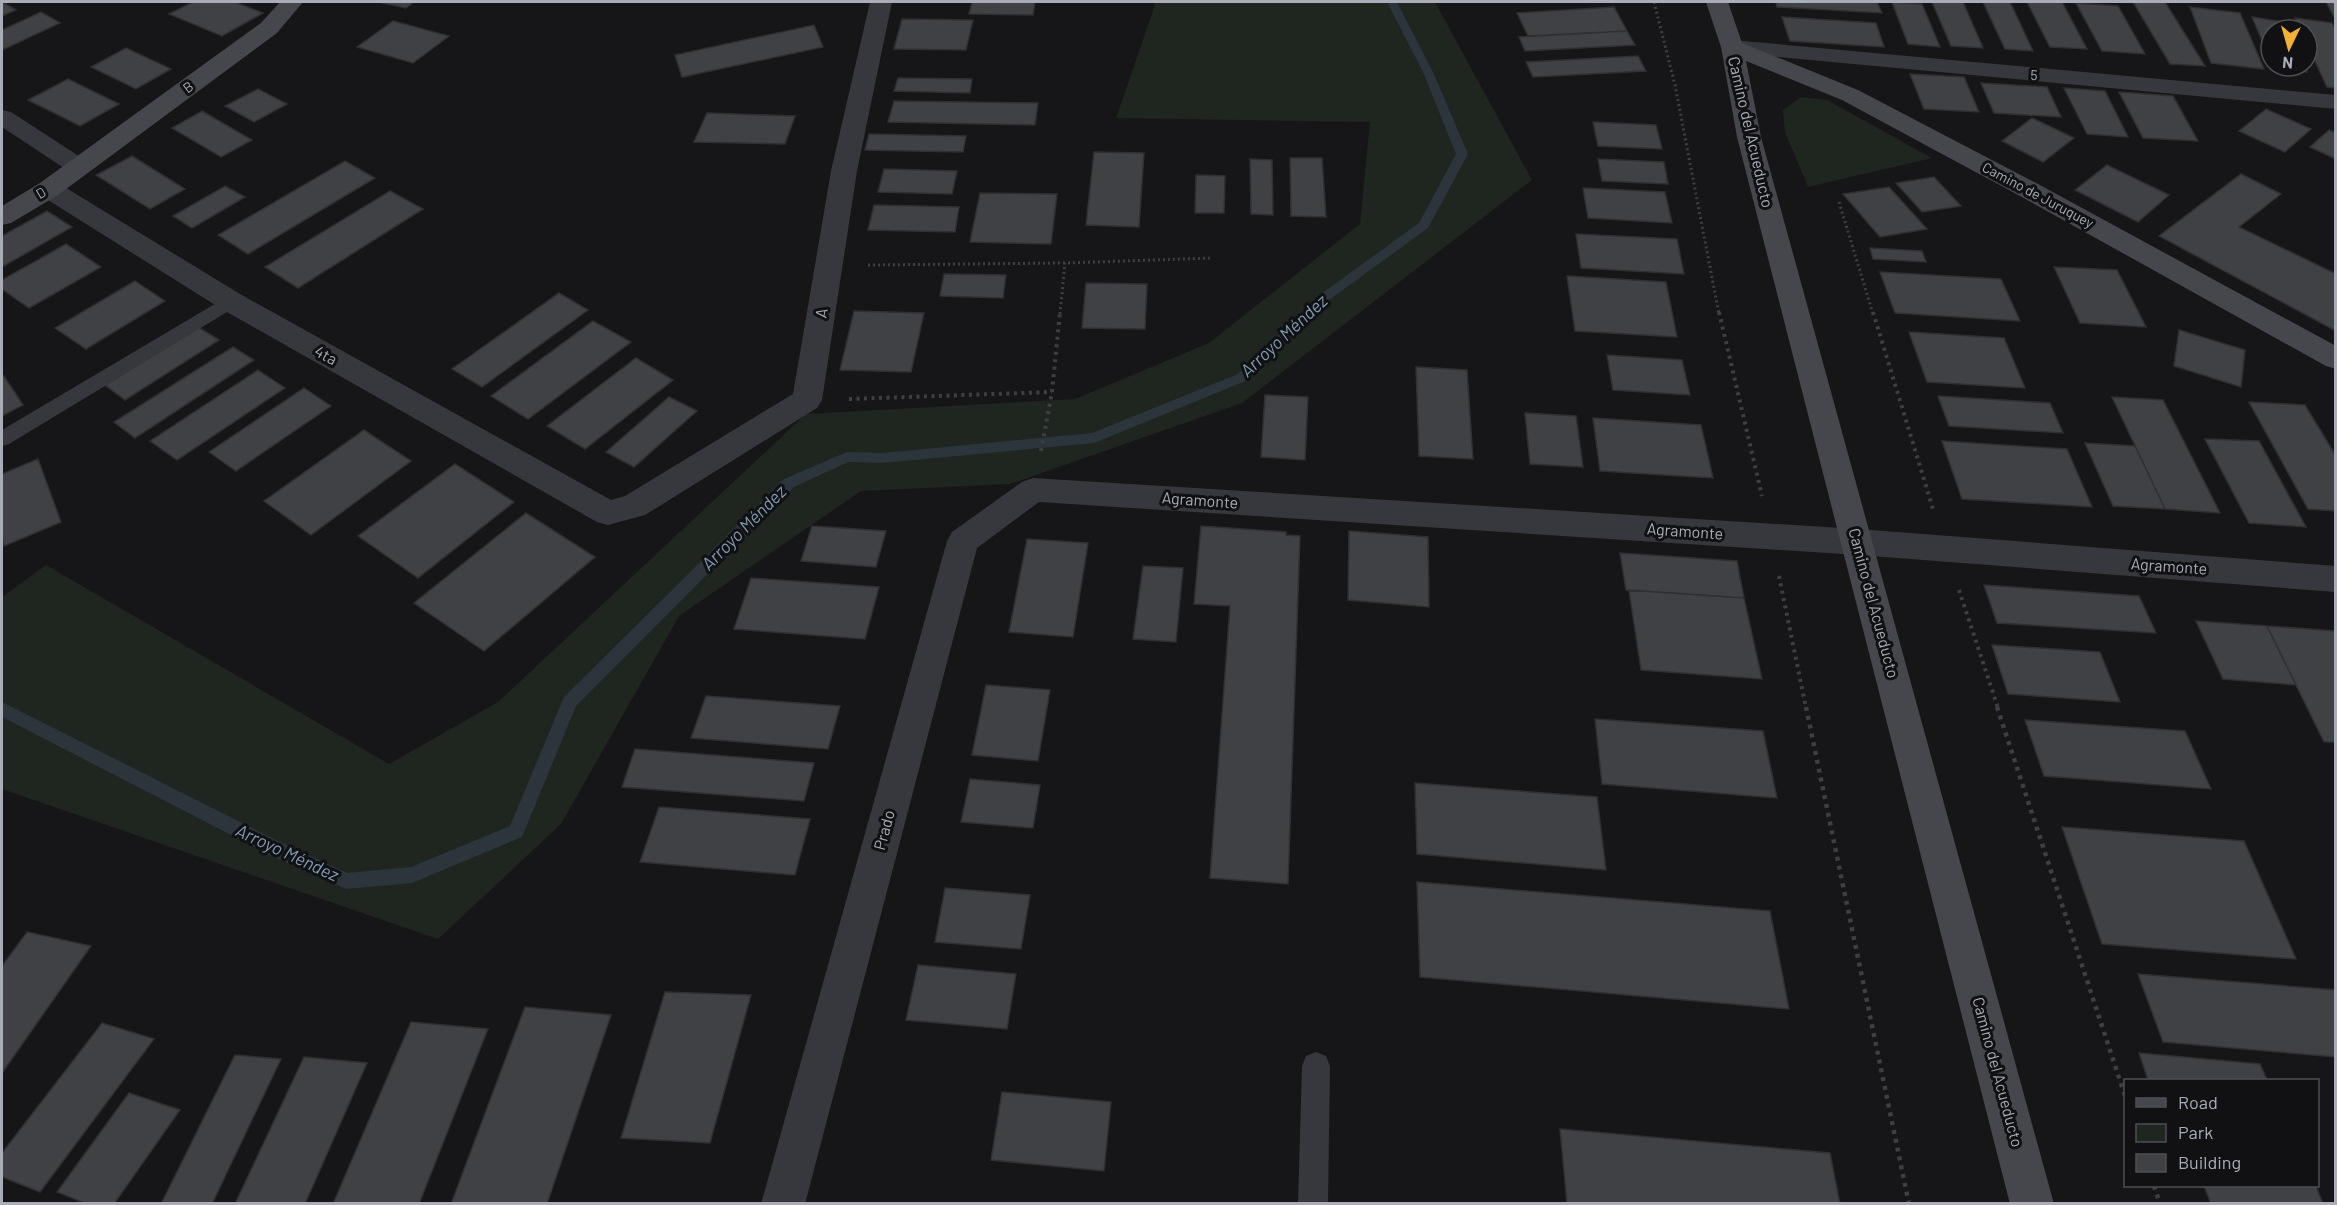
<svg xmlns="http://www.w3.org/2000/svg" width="2337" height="1205" font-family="Barlow,sans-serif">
<rect width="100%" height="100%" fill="#161618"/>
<path fill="#1e261f" d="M1153 2H1435L1532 180 1242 403 1010 484 861 491 679 616 561 824 438 939 2 789V597L46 565 389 764 498 702 806 414 1075 399 1209 343 1360 224 1370 122 1116 118 1155 5Z
M1801 97 1827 100 1932 158 1808 187 1785 132 1783 110Z"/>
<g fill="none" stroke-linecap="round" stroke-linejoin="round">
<path fill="#2c353c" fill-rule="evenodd" d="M1387 2H1397L1433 72 1468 154 1428 228 1329 300 1248 380 1094 443 882 463 848 462 794 487 576 706 522 837 412 883 346 889 268 854 2 717V702L280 842 347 873 411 867 510 826 564 697 784 479 847 452 882 453 1092 433 1238 374 1321 294 1419 223 1456 154 1423 72Z"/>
</g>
<path fill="#404145" stroke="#303034" stroke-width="1.5" d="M2 2 16 10 2 16Z
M193 2H235L263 13 222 36 169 14Z
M378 2H414L406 8Z
M972 2H1035L1033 15 969 14Z
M1776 2H1877L1882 13 1777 7Z
M1892 2 1922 4 1940 47 1908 44Z
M1932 2H1963L1983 48 1951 46Z
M1983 2H2010L2033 51 2005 49Z
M2027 2H2062L2087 49 2050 47Z
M2133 2H2165L2205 66 2170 64Z
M2326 2H2336V20Z
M2076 3 2118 6 2145 54 2102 51Z
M1614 7 1627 31 1528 36 1517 13Z
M2190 7 2240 13 2264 69 2211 63Z
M41 12 60 23 2 50V30Z
M1782 17 1876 23 1884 47 1790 41Z
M2252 17 2284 22 2288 30H2271V62Z
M2295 18 2332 23 2336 30V88L2327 87 2307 44V30H2300Z
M902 19 973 20 966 50 894 49Z
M393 21 449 36 413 63 357 47Z
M814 25 823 47 682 77 675 55Z
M1627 31 1635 45 1525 51 1519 37Z
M126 48 171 69 136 89 91 67Z
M1638 56 1646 71 1533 77 1526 62Z
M2273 66H2305L2307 72 2273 68Z
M1910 74 1964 77 1979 112 1924 109Z
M898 78 972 79 970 93 894 91Z
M68 79 119 104 80 126 28 100Z
M1981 83 2047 87 2061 117 1994 113Z
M2064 88 2105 91 2128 137 2087 134Z
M258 89 287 104 254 122 225 106Z
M2119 92 2173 96 2198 141 2143 138Z
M894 101 1038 103 1035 125 888 122Z
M2266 109 2311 129 2285 152 2239 131Z
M202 111 252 140 221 157 172 128Z
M707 113 795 116 785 144 694 142Z
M2032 118 2074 138 2043 162 2002 141Z
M1593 122 1656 125 1662 149 1598 146Z
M2329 130 2336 133V159L2310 147Z
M869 134 966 136 963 152 865 150Z
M1094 152 1144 153 1139 227 1086 225Z
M132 156 185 189 150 209 96 175Z
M1290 158H1322L1326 217 1291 216Z
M1250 159 1272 160 1273 215 1251 214Z
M1598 159 1664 162 1668 184 1602 181Z
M345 161 375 178 248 254 218 235Z
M2107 165 2169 195 2138 222 2075 190Z
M884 169 957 171 952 194 878 192Z
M2241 174 2281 194 2239 227 2336 274V331L2159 236Z
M1196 175 1225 176 1224 213H1195Z
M1934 177 1961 206 1922 212 1896 183Z
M225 186 245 197 192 228 173 216Z
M1889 187 1927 229 1880 237 1843 194Z
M1583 188 1665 192 1672 223 1588 218Z
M390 191 423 209 298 288 265 267Z
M980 193 1057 194 1051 244 970 242Z
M874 205 959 207 955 232 868 230Z
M47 211 72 227 2 267V236Z
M1576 234 1677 239 1684 274 1581 268Z
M66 244 101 267 29 308 2 289V280Z
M1870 248 1922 251 1926 262 1873 259Z
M2054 267 2117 270 2146 327 2080 323Z
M1880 272 2001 279 2020 321 1895 313Z
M944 274 1006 275 1003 298 940 296Z
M1567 276 1666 282 1677 337 1575 331Z
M135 281 165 301 86 349 55 328Z
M1086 283 1147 284 1145 329 1082 328Z
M559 293 588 310 482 387 452 369Z
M854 311 924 313 911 372 840 370Z
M593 321 631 342 528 419 491 396Z
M198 327 219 340 125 400 105 385Z
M2179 330 2245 350 2241 387 2174 366Z
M1909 332 2004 338 2025 388 1927 382Z
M233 347 254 360 135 438 114 422Z
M1607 355 1682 360 1690 395 1613 390Z
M636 358 673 380 585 449 547 426Z
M1416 367 1467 370 1473 459 1419 456Z
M258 370 285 388 177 460 150 441Z
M4 376 23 405 2 416V377Z
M304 388 331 406 236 471 209 452Z
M1265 395 1308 397 1305 460 1261 457Z
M1938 396 2050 403 2063 433 1949 426Z
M669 397 697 411 634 467 606 452Z
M2112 397 2163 400 2220 513 2165 509Z
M2249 402 2305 405 2336 456V511L2308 509Z
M1525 413 1576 416 1583 467 1530 464Z
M1593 418 1701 425 1713 478 1600 471Z
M364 430 411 461 311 535 264 501Z
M2205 439 2259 441 2306 527 2249 523Z
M1942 441 2067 449 2092 507 1962 499Z
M2085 443 2135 446 2165 509 2113 506Z
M38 459 61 522 4 546 2 537V474Z
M455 464 514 502 418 578 358 536Z
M526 513 595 557 484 651 414 603Z
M812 526 886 531 876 567 801 561Z
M1201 526 1286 532V535L1300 536 1288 884 1210 878 1230 606 1194 604Z
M1349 531 1428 537 1429 607 1348 600Z
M1027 539 1088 543 1073 637 1009 632Z
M1620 553 1737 561 1744 598 1626 590Z
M1143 566 1183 568 1176 642 1133 639Z
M751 578 879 587 865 639 734 629Z
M1984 585 2139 596 2156 633 1997 623Z
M1629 590 1744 598 1762 679 1641 670Z
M2196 621 2267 626 2296 685 2223 679Z
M2267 626 2336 631V742H2324Z
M1992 645 2100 652 2120 702 2008 694Z
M986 685 1050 690 1038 761 972 755Z
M706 696 840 706 828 749 691 738Z
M1595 719 1763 731 1777 798 1602 784Z
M2025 720 2185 731 2211 789 2044 776Z
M635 749 814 763 804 801 622 787Z
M970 779 1040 785 1033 828 961 822Z
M1415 783 1597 797 1606 870 1417 854Z
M659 807 810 819 795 875 640 862Z
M2062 827 2244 841 2296 959 2102 944Z
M1417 882 1770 911 1789 1009 1420 977Z
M945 888 1030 895 1021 949 935 942Z
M27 932 91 946 2 1073V966Z
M918 965 1016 974 1007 1029 906 1020Z
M2138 974 2336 990V1057L2163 1042Z
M665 992 751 995 710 1143 621 1138Z
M525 1007 611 1015 547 1204H451Z
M411 1022 488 1029 419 1204H333Z
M102 1023 154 1039 40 1192 2 1177V1153Z
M2139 1053 2260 1064 2267 1080H2148Z
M235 1055 281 1059 212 1204H161Z
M304 1057 367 1063 305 1204H235Z
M1002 1092 1111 1102 1104 1171 991 1160Z
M129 1093 180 1110 114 1204H87L57 1192Z
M1560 1129 1830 1153 1840 1204H1567Z
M2204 1186H2316L2323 1204H2211Z"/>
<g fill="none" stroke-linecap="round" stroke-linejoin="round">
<path stroke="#3d3f44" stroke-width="3" stroke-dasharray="2 3" stroke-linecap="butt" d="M1654 2 1675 85 1719 314
M1839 202 1873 314
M868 265 1065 263 1212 258
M1060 314 1065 263"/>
<path stroke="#3d3f44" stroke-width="4" stroke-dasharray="3 4.5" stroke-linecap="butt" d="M1719 312 1762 496
M1873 312 1933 509
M849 399 1052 392
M1041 451 1052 392 1060 312
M1779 576 1806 708
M1959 590 1998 708"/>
<path stroke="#3d3f44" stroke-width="4.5" stroke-dasharray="4 5" stroke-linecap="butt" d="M1806 707 1909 1204
M1997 707 2126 1099
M2154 1186 2160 1204"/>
<path fill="#37383d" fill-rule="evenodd" d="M230 295 237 296 239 301 237 306 9 444 2 446V430Z
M1316 1052 1326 1056 1330 1066 1328 1204H1298L1302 1066 1306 1056Z"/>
<path fill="#37383d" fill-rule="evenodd" d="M870 2H892L857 171 822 400 817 408 645 515 608 525 597 522 220 308 40 195 36 189 40 183 49 181 58 183 240 294 611 500 625 496 793 394 831 171Z
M1732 40 2336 95V109L1724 52 1721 47 1724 42Z
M2 110 11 112 88 162 92 167 88 172 79 175 70 172 2 127Z
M1033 478 1858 529 2336 566V592L1858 555 1039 502 977 548 805 1204H761L947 541 952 532 1022 482Z"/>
<path fill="#45474d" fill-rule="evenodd" d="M280 2H303L277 33 58 195 11 223 2 225V206L40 183 261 23Z
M1706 2H1728L1742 43 1858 90 2038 184 2336 346V369L2326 366 2020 196 1842 100 1746 61 1761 137 2054 1204H2010L1737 137 1721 47Z"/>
</g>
<g text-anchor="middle" stroke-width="6" stroke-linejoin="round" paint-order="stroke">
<g font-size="14" fill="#a8adb8" stroke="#111113">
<text transform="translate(2034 75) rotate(5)" y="5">5</text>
<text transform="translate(188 87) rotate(-36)" y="5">B</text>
<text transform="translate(41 193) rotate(-31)" y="5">D</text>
<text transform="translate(2038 195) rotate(28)" y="5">Camino de Juruquey</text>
</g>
<g font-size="16" fill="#a8adb8" stroke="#111113">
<text transform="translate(1751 132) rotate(77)" y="6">Camino del Acueducto</text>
<text transform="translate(821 313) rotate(-81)" y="6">A</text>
<text transform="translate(326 355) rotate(29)" y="6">4ta</text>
<text transform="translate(1200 500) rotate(4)" y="6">Agramonte</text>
<text transform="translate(1685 531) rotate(4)" y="6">Agramonte</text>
<text transform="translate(2169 566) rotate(4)" y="6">Agramonte</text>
<text transform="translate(1874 603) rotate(75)" y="6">Camino del Acueducto</text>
<text transform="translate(884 830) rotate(-75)" y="6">Prado</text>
<text transform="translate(1998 1072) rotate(75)" y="6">Camino del Acueducto</text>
</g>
<g font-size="18" font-style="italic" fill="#7f9bb3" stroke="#111113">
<text transform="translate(1284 336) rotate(-43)" y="6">Arroyo Méndez</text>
<text transform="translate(744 528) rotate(-45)" y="6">Arroyo Méndez</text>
<text transform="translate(287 853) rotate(25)" y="6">Arroyo Méndez</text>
</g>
</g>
<rect width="2337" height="1205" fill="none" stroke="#a8adb8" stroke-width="6"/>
<rect x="2124" y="1079" width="195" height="108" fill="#111113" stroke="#4d4f55" stroke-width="1.5"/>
<rect x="2136" y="1098" width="30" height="9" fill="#45474d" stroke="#4d4f55" stroke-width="1.5"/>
<text x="2178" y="1109" font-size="18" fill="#a8adb8">Road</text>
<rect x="2136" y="1124" width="30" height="18" fill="#1e261f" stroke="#4d4f55" stroke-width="1.5"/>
<text x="2178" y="1139" font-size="18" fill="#a8adb8">Park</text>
<rect x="2136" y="1154" width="30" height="18" fill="#404145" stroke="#4d4f55" stroke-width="1.5"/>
<text x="2178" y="1169" font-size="18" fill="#a8adb8">Building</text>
<g transform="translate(2289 48) rotate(185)"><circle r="28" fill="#111113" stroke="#4d4f55" stroke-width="1.5"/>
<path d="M0-4.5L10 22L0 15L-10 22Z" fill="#f2b134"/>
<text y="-9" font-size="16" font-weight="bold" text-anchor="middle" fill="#a8adb8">N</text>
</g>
</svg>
